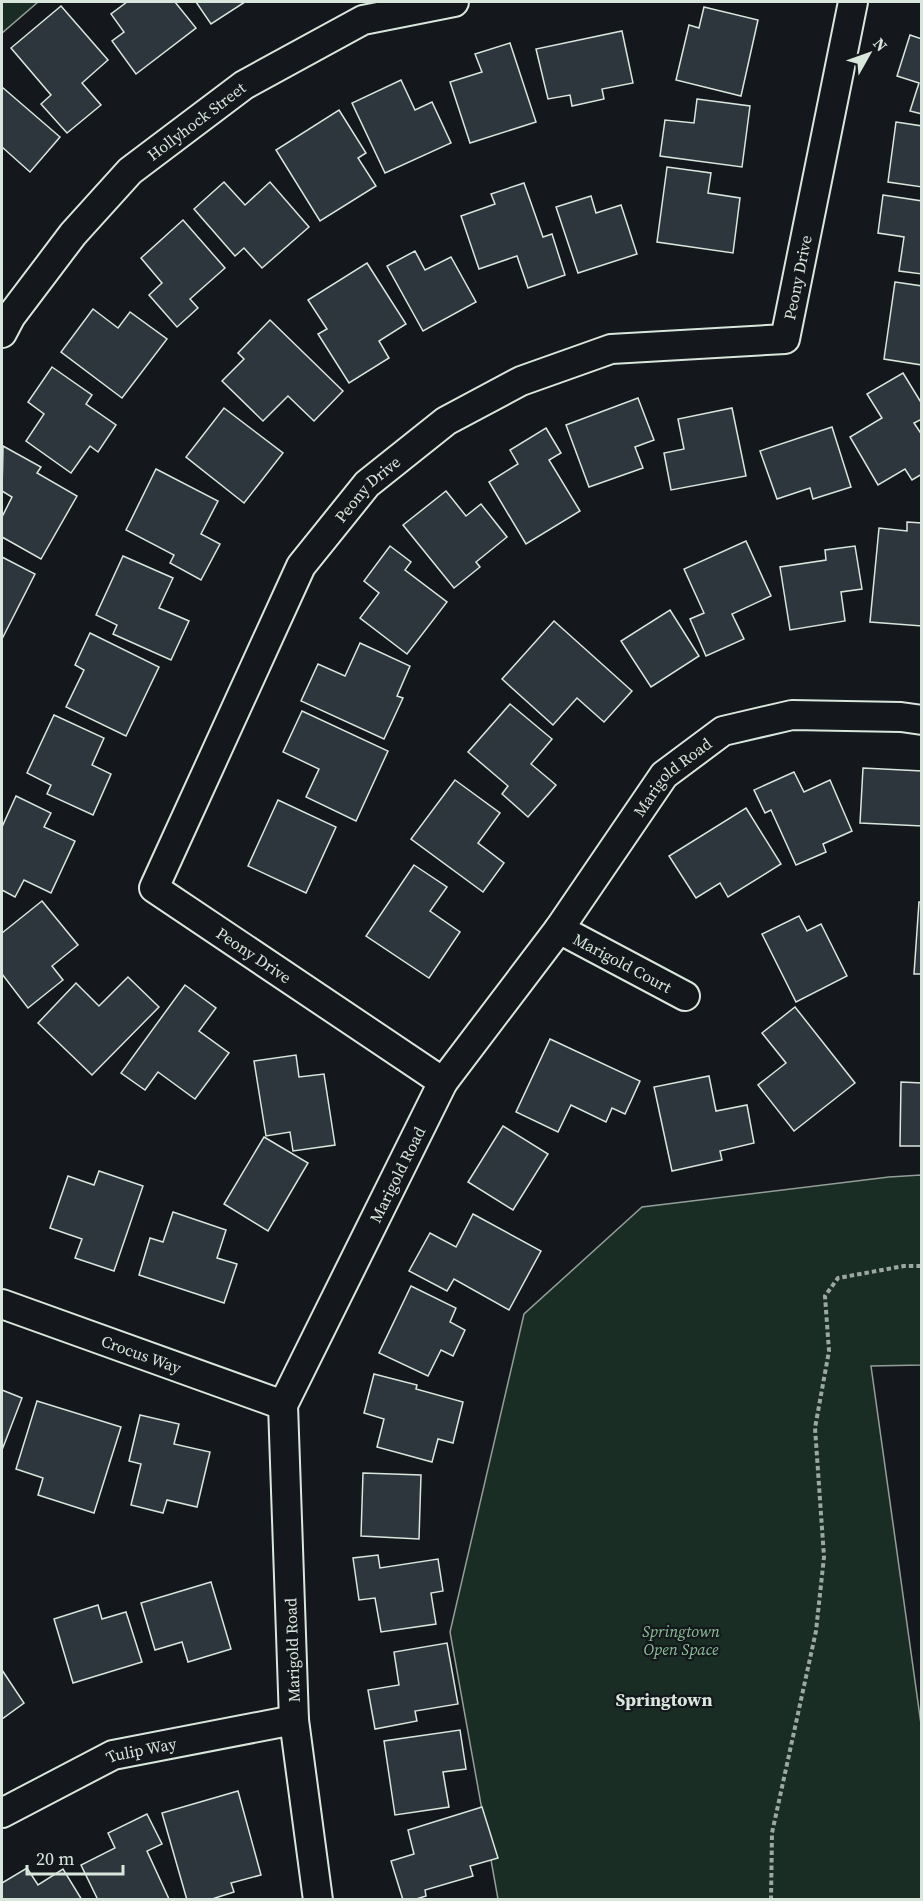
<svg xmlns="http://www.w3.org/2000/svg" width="923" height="1901" font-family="'Source Serif 4',serif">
	<rect width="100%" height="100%" fill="#14181c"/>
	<g fill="#1a2d24" stroke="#939e99" stroke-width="1.5">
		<polygon points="2,2 38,2 2,33"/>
		<polygon points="921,1175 921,1365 871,1366 921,1724 921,1899 498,1899 450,1632 524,1314 642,1207 889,1177"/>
	</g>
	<g fill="#2c363c" stroke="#d8e6dc" stroke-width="1.5">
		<polygon points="127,2 175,2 196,28 136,74 112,41 124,32 111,14"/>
		<polygon points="196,2 245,2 211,24"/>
		<polygon points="61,6 108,60 82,83 101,105 67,133 41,104 51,95 11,48"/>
		<polygon points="704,7 758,20 741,96 676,80 689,25 699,28"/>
		<polygon points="622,31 633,83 602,89 604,99 572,106 570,95 548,99 536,49"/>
		<polygon points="910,35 922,39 922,114 910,111 919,83 897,76"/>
		<polygon points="510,43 536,122 470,143 450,82 482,72 475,54"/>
		<polygon points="401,80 415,110 432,102 451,143 385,173 352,103"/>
		<polygon points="2,87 60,137 30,172 2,147"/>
		<polygon points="697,99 750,106 742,167 660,156 665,120 694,123"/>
		<polygon points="339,110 366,153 358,158 376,186 320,221 276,150"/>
		<polygon points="896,122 922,126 922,187 888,182"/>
		<polygon points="667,167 711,173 708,193 740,198 733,253 657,242"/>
		<polygon points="224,182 245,205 270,182 309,227 262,268 244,248 235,256 194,209"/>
		<polygon points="524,183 543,237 552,234 565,275 528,288 517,256 479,269 461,216 495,204 491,194"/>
		<polygon points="883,195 922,201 922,274 899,271 904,237 878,233"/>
		<polygon points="591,196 596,213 621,205 637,254 578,273 556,207"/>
		<polygon points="183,220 225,268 190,299 198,308 177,327 149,295 162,283 141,258"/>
		<polygon points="415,251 425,270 451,257 476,302 423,331 387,266"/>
		<polygon points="367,263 406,324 379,341 389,358 349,383 318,334 327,329 308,300"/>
		<polygon points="895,282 922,286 922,365 884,359"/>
		<polygon points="93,309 118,328 130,312 167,339 122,398 61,352"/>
		<polygon points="270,320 343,391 314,421 288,396 263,421 222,381 244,359 238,353"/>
		<polygon points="52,367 92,395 86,404 116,425 98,452 90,446 71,473 26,441 44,414 28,402"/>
		<polygon points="903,373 922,404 922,419 914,423 922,435 922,474 912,480 905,469 878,485 850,437 882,418 867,394"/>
		<polygon points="638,398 654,440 635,447 643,468 589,487 566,425"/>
		<polygon points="224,408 283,453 244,503 186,457"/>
		<polygon points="732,408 746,476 671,490 664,453 684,449 678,419"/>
		<polygon points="832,427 851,487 813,499 810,488 777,499 760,451"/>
		<polygon points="546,428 561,453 549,460 580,511 526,544 489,482 518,464 510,450"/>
		<polygon points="3,446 41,467 37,473 77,496 41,559 2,537 2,517 12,497 2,491"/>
		<polygon points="156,469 218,501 201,534 220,544 201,580 170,563 174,555 126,530"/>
		<polygon points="446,491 466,516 481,504 507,537 476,562 480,567 454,588 403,525"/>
		<polygon points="907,522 922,523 922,626 870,622 879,528 907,531"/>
		<polygon points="746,541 771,596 732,614 744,639 706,656 690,619 704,613 684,569"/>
		<polygon points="390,546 411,562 405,570 447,602 407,654 360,618 379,593 364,581"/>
		<polygon points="855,546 862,589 841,592 845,621 790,630 780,567 826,560 825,550"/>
		<polygon points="123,556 173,578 159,608 189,621 171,660 113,634 117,625 96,615"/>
		<polygon points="2,557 35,574 2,639"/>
		<polygon points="670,610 699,656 651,687 621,641"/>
		<polygon points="554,621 632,691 604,722 577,698 553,725 502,679"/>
		<polygon points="90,633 159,667 126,736 66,707 84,670 75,665"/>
		<polygon points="360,643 410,666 397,696 403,698 384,739 301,701 318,664 345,676"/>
		<polygon points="510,704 552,739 531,764 556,785 528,817 502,794 508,786 468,752"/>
		<polygon points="302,711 388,751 356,821 306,797 319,769 283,752"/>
		<polygon points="54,715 104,738 92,765 111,774 93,815 47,794 51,785 27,773"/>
		<polygon points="863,768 922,771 922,826 860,823"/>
		<polygon points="794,772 804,792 830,780 852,831 823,844 826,852 796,865 771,810 765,813 754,790"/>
		<polygon points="455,780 500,813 478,843 504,863 483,892 411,839"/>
		<polygon points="16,796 51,813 44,827 75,841 51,893 24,880 15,897 2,890 2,827"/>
		<polygon points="278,800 336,827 306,893 248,866"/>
		<polygon points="746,808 781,864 728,897 720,883 696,898 669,856"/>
		<polygon points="414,865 447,887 430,911 460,932 429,978 366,936"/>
		<polygon points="42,901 78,945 52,966 63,980 28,1008 2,974 2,933"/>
		<polygon points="919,902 922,902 922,974 914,974"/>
		<polygon points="799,916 807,931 821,924 847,976 796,1002 762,934"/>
		<polygon points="128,977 159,1007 92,1075 38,1023 76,983 99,1006"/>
		<polygon points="185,985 216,1008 199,1031 229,1053 195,1099 158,1072 145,1090 121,1073"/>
		<polygon points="795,1007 855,1083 794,1131 758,1085 786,1063 762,1033"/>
		<polygon points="550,1039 640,1081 625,1114 612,1108 606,1122 571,1105 558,1132 516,1112"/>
		<polygon points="296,1055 299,1077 324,1074 335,1145 293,1151 290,1132 266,1136 254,1061"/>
		<polygon points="709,1076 716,1111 747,1105 754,1143 720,1151 722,1160 672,1171 654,1087"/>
		<polygon points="901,1082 922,1083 922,1146 900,1146"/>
		<polygon points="503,1126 548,1154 513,1210 468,1182"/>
		<polygon points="264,1137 308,1163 268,1231 224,1204"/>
		<polygon points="99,1171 143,1186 114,1271 75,1258 82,1239 50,1228 68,1176 94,1185"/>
		<polygon points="173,1212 226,1230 217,1258 237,1264 224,1303 139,1275 150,1238 163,1242"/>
		<polygon points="473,1214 541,1251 509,1310 454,1279 447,1291 409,1271 430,1233 456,1247"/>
		<polygon points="411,1286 456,1308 450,1322 465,1330 453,1356 441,1350 428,1376 379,1353"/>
		<polygon points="374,1374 417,1385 416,1389 463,1402 453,1443 438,1439 432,1462 377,1447 384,1419 364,1413"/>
		<polygon points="2,1390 22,1398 2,1450"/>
		<polygon points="37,1401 121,1427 94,1513 38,1495 43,1478 16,1469"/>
		<polygon points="140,1415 179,1424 174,1444 210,1452 197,1507 167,1500 163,1513 131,1505 141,1464 129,1461"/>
		<polygon points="363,1473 421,1475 419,1539 361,1536"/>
		<polygon points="378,1555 380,1568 438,1559 443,1591 431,1593 436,1624 381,1632 375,1598 359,1600 353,1558"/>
		<polygon points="211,1582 231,1649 188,1662 182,1642 155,1650 141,1603"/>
		<polygon points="98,1605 102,1619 126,1612 142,1662 73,1683 54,1619"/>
		<polygon points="447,1643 458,1704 415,1711 417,1721 375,1729 368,1690 399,1685 394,1652"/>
		<polygon points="2,1670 24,1703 2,1719"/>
		<polygon points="460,1730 466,1769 443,1772 449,1807 395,1815 384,1741"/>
		<polygon points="238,1791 261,1875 231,1883 234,1892 209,1900 187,1900 162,1813"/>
		<polygon points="482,1807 498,1858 470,1866 473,1876 425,1890 426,1896 413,1900 403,1900 391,1861 414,1854 408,1830"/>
		<polygon points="147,1814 162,1844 147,1851 169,1899 98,1900 81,1865 115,1848 108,1833"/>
		<polygon points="27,1868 38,1885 63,1869 82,1900 2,1900 2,1883"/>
	</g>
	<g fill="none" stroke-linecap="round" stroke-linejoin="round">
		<g stroke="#d8e6dc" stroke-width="32">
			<g id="street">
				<path id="s1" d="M2,333l9,-17 62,-82 57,-63 114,-86 119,-65 91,-18"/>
				<path id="s2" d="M559,929l126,67"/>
				<path id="s3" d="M443,1082l-289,-194 147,-322 66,-82 79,-63 75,-40 90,-32 174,-10 68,-337"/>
				<path id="s4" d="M2,1304l281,101"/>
				<path id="s5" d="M2,1813l111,-58 181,-35"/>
				<path id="s6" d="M318,1900l-24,-180 -11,-315 160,-323 116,-153 105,-154 59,-44 69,-16 109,2 21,3"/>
			</g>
		</g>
		<polyline stroke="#9da8a2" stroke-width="4" stroke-dasharray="4.5 3" stroke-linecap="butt" points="771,1900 772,1833 816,1631 824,1557 815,1428 829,1351 825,1296 838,1278 904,1266 922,1266"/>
		<use href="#street" stroke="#14181c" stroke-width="28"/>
	</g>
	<g text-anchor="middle" stroke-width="4.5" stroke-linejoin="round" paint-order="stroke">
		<g font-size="16" fill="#d8e6dc" stroke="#14181c">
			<text dy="6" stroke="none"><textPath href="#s1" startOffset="290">Hollyhock Street</textPath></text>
			<text dy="6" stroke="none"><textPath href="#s3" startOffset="1326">Peony Drive</textPath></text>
			<text dy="6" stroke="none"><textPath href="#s3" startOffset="804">Peony Drive</textPath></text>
			<text dy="6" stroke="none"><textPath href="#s6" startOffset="1240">Marigold Road</textPath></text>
			<text transform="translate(254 955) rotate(34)" y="6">Peony Drive</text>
			<text dy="6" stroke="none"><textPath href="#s2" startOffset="72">Marigold Court</textPath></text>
			<text dy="6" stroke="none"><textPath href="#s6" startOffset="754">Marigold Road</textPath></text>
			<text dy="6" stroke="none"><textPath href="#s4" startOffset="148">Crocus Way</textPath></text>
			<text transform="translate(292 1650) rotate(-92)" y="6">Marigold Road</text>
			<text dy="6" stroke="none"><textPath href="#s5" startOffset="154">Tulip Way</textPath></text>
		</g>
		<g font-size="16" font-style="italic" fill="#8ac095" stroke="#14181c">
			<text x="681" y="1637">Springtown<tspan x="681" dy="18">Open Space</tspan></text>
		</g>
		<g font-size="18" font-weight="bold" fill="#d8e6dc" stroke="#14181c">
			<text x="664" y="1706">Springtown</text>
		</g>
	</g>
	<rect width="923" height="1901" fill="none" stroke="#d8e6dc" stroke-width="6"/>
	<g transform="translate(869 54) rotate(50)" stroke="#14181c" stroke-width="4.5" paint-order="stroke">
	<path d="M0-4.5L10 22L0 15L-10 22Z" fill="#d8e6dc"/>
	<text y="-9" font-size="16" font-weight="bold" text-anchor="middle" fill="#d8e6dc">N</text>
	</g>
	<path d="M27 1865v9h96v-9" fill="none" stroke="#d8e6dc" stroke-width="3"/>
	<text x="36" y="1865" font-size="18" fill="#d8e6dc" stroke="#14181c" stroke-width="4.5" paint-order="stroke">20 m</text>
</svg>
